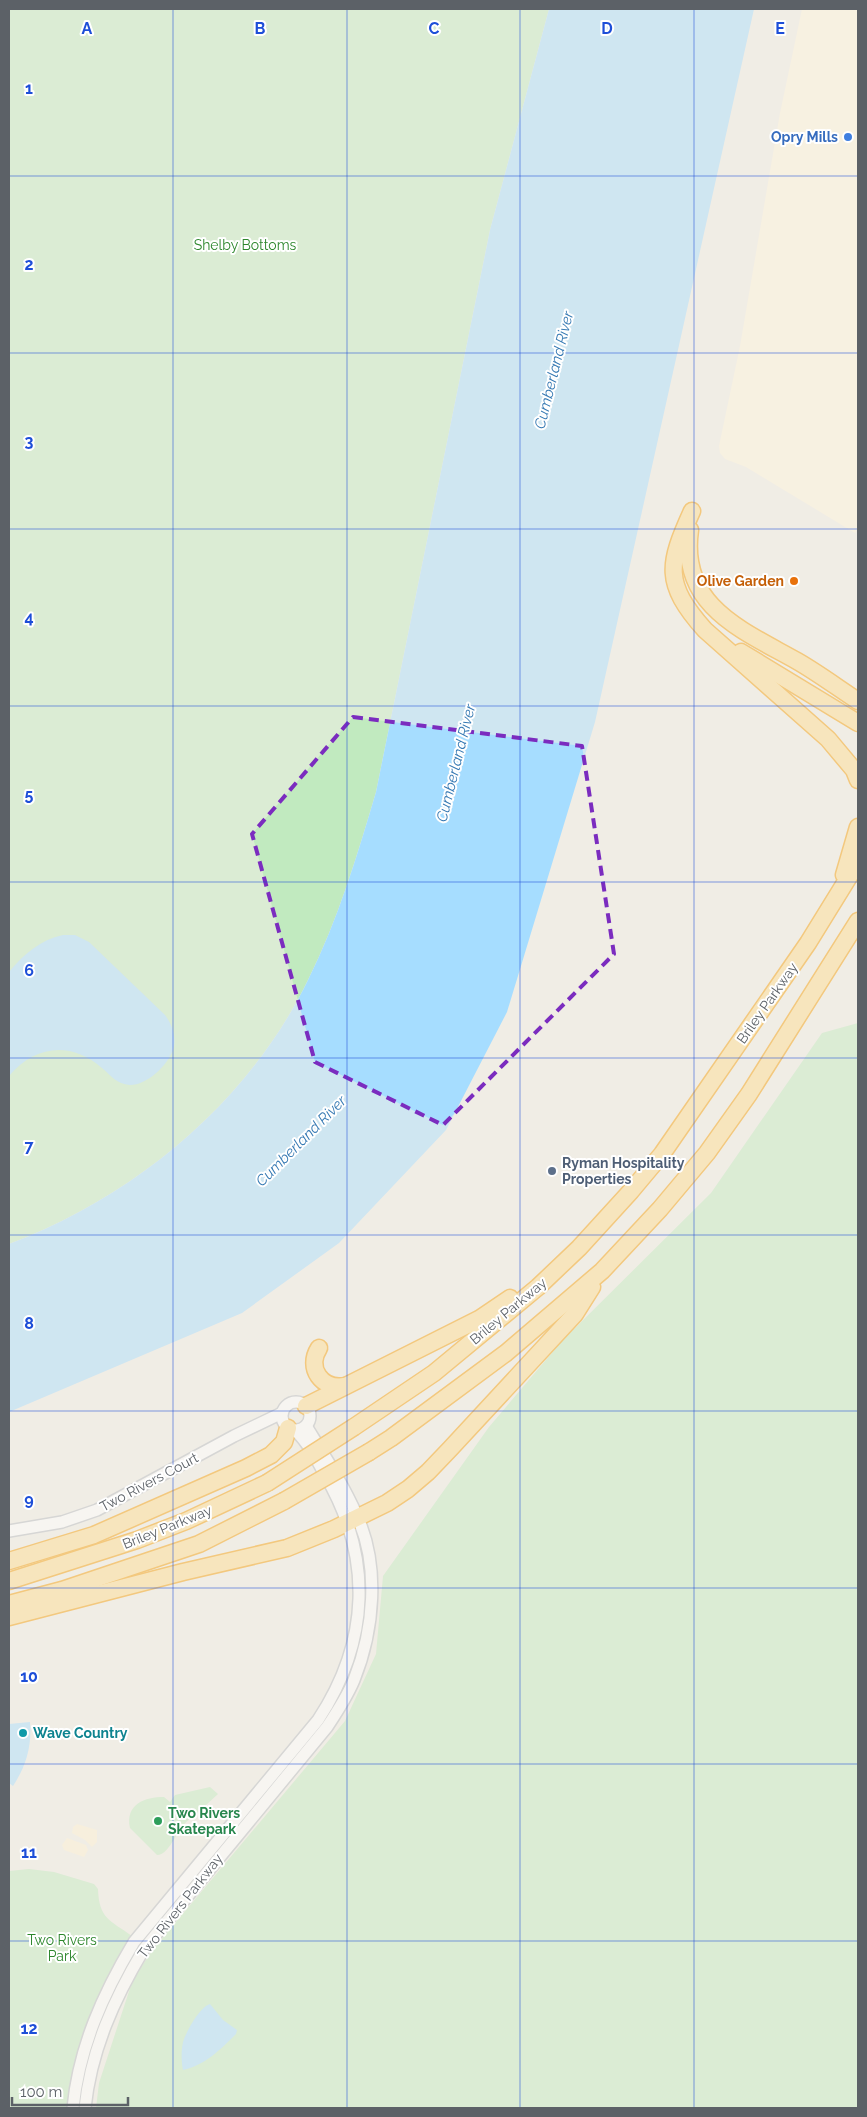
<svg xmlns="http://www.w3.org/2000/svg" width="867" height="2117" font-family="Raleway,sans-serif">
	<rect width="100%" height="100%" fill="#f0ede5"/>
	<polygon fill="#fff5db" points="802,9 858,9 858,528 855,533 746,467 725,459 720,453 719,446 740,346 780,113"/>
	<g fill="#c1eabf">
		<path d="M9,9h540l-59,221 -114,562c-19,64 -38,128 -68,188 -60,123 -173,216 -299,264z"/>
		<polygon points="858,1023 858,2108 96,2108 99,2083 133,1979 154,1948 345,1721 376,1654 383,1576 489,1427 562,1341 711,1193 822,1033"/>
		<path d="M210,1787l8,7 -26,24c-15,7 -21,37 -35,37l-27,-27c-5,-24 15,-31 34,-31l6,5 5,-7z"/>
		<path d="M29,1869l25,3 40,12 4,5c1,30 12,31 34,47 -23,38 -43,76 -54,119 -5,17 -6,36 -9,53h-60v-237z"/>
	</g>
	<g fill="#fef2d2">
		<polygon points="77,1824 97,1830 97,1842 92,1847 85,1840 72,1833 73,1827"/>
		<polygon points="67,1838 86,1845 88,1850 84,1857 64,1850 62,1845"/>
	</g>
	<g fill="#a6ddff">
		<path d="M549,9h205l-159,713 -88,290 -61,118 -107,113 -97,70 -233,99v-168c126,-48 239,-141 299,-264 30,-60 49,-124 68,-188l114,-562z"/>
		<path d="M63,935h12l14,7 76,73c7,9 12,23 8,35 -6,16 -26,35 -43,35 -14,-1 -18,-9 -28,-17 -31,-27 -67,-23 -93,8v-104c15,-18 31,-32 54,-37z"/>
		<path d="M30,1722c2,24 -4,44 -17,64l-4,-3v-59z"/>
		<path d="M210,2004l13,16 14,10 -1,4c-16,16 -31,31 -53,36 -2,-9 -2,-23 1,-31 4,-10 16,-32 26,-35z"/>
	</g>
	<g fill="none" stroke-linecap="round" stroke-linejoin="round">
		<g stroke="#b7bbc0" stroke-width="14">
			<g id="minor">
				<circle cx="296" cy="1416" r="14"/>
				<polyline points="9,1531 62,1522 97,1510 234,1436 282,1413"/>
				<path d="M73,2108c6,-61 30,-114 61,-166l184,-222c52,-79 55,-163 7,-245 -8,-15 -16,-31 -29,-44"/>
				<path d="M85,2108c6,-58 29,-109 59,-159l183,-222c10,-15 20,-30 27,-47 20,-50 26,-114 3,-164 -14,-32 -33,-61 -51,-90"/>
			</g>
		</g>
		<g stroke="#f59c00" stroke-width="19">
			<g id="highway">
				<path d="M692,511c-24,53 -29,72 13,119l123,109 26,31 4,10"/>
				<path d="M690,530c-11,76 52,100 107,131 21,12 41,27 61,40"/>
				<polyline points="741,652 858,723"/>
				<polyline points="844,875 858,827"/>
				<path d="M319,1348c-13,20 3,42 26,38"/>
				<polyline points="306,1406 479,1319 510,1298"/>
				<polyline points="354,1427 434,1373 538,1287 579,1248 631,1191 662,1154 808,943 858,862"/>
				<polyline points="369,1452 391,1438 506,1353 602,1271 660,1209 707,1153 749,1094 858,921"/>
				<polyline points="9,1561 94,1535 246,1468 271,1455 284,1442 288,1428"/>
				<polyline points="9,1581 137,1540 186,1521 267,1483"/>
				<polyline points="9,1604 62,1590 199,1544 284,1501"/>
				<polyline points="9,1617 183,1572 287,1548 334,1529 387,1503 408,1489 428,1472 450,1449 575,1314 592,1287"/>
			</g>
		</g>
		<use href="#minor" stroke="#fff" stroke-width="11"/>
		<use href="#highway" stroke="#ffdc8d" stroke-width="16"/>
		<g stroke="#f59c00" stroke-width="19" stroke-linecap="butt">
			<g id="highway-bridge">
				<polyline points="267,1483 354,1427"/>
				<polyline points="284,1501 369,1452"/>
			</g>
		</g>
		<use href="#highway-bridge" stroke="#ffdc8d" stroke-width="16"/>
	</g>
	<path d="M0 0H867V2117H0ZM353,717l229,29 32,208 -171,171 -128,-63 -63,-228z" fill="#f0ede5" fill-opacity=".55" fill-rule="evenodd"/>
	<path fill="none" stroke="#7b2cbf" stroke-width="4" stroke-dasharray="10 6" stroke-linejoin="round" d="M353,717l229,29 32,208 -171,171 -128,-63 -63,-228z"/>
	<path fill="none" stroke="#1d4ed8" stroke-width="1" stroke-opacity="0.55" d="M173,9v2099M347,9v2099M520,9v2099M694,9v2099M9,176h849M9,353h849M9,529h849M9,706h849M9,882h849M9,1058h849M9,1235h849M9,1411h849M9,1588h849M9,1764h849M9,1941h849"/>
	<circle fill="#3f7fe0" stroke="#fff" stroke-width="2" cx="848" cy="137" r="5"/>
	<circle fill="#e8710a" stroke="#fff" stroke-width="2" cx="794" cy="581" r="5"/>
	<circle fill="#5c6f8a" stroke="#fff" stroke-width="2" cx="552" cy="1171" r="5"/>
	<circle fill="#0f9aa8" stroke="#fff" stroke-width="2" cx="23" cy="1733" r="5"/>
	<circle fill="#2e9e5b" stroke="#fff" stroke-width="2" cx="158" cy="1821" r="5"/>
	<g text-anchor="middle" stroke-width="4" stroke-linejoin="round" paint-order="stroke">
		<g font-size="14" font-weight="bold" fill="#366cbe" stroke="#fff" text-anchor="end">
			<text x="838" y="142">Opry Mills</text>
		</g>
		<g font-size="14" fill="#2c862c" stroke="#fff">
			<text x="245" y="250">Shelby Bottoms</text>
			<text x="62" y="1945">Two Rivers<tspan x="62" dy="16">Park</tspan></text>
		</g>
		<g font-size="14" font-weight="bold" fill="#c56008" stroke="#fff" text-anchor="end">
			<text x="784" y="586">Olive Garden</text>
		</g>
		<g font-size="14" fill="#5c6167" stroke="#fff">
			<text transform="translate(767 1003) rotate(-55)" y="5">Briley Parkway</text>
			<text transform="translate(508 1311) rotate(-40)" y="5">Briley Parkway</text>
			<text transform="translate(149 1482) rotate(-28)" y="5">Two Rivers Court</text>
			<text transform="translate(167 1527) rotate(-22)" y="5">Briley Parkway</text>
			<text transform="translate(180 1906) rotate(-52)" y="5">Two Rivers Parkway</text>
		</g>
		<g font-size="14" font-weight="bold" fill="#4e5e75" stroke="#fff" text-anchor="start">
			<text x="562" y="1168">Ryman Hospitality<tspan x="562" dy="16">Properties</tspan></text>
		</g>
		<g font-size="14" font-weight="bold" fill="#0d838f" stroke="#fff" text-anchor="start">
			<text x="33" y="1738">Wave Country</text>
		</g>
		<g font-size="14" font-weight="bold" fill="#27864d" stroke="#fff" text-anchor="start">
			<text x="168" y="1818">Two Rivers<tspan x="168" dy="16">Skatepark</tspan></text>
		</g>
		<g font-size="15" font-style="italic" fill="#3579b3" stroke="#fff">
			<text transform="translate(554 370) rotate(-76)" y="5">Cumberland River</text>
			<text transform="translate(456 763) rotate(-76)" y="5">Cumberland River</text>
			<text transform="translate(301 1141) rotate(-45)" y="5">Cumberland River</text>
		</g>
	</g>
	<g font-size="16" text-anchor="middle" font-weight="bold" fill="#1d4ed8" stroke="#fff" stroke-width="4" stroke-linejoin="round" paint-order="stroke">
		<text x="87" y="34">A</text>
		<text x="260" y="34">B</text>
		<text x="434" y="34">C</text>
		<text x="607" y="34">D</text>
		<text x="780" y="34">E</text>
		<text x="29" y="94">1</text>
		<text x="29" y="270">2</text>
		<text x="29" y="447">3</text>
		<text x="29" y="623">4</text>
		<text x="29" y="800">5</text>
		<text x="29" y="976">6</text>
		<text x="29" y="1152">7</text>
		<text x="29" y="1329">8</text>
		<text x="29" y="1505">9</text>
		<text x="29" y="1682">10</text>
		<text x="29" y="1858">11</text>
		<text x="29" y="2034">12</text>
	</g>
	<rect width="867" height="2117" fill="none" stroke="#5c6167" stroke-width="20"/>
	<path d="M12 2097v8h116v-8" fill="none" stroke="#5c6167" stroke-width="2.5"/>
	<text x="20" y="2097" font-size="15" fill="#5c6167" stroke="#ffffff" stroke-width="4" paint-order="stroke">100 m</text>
</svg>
